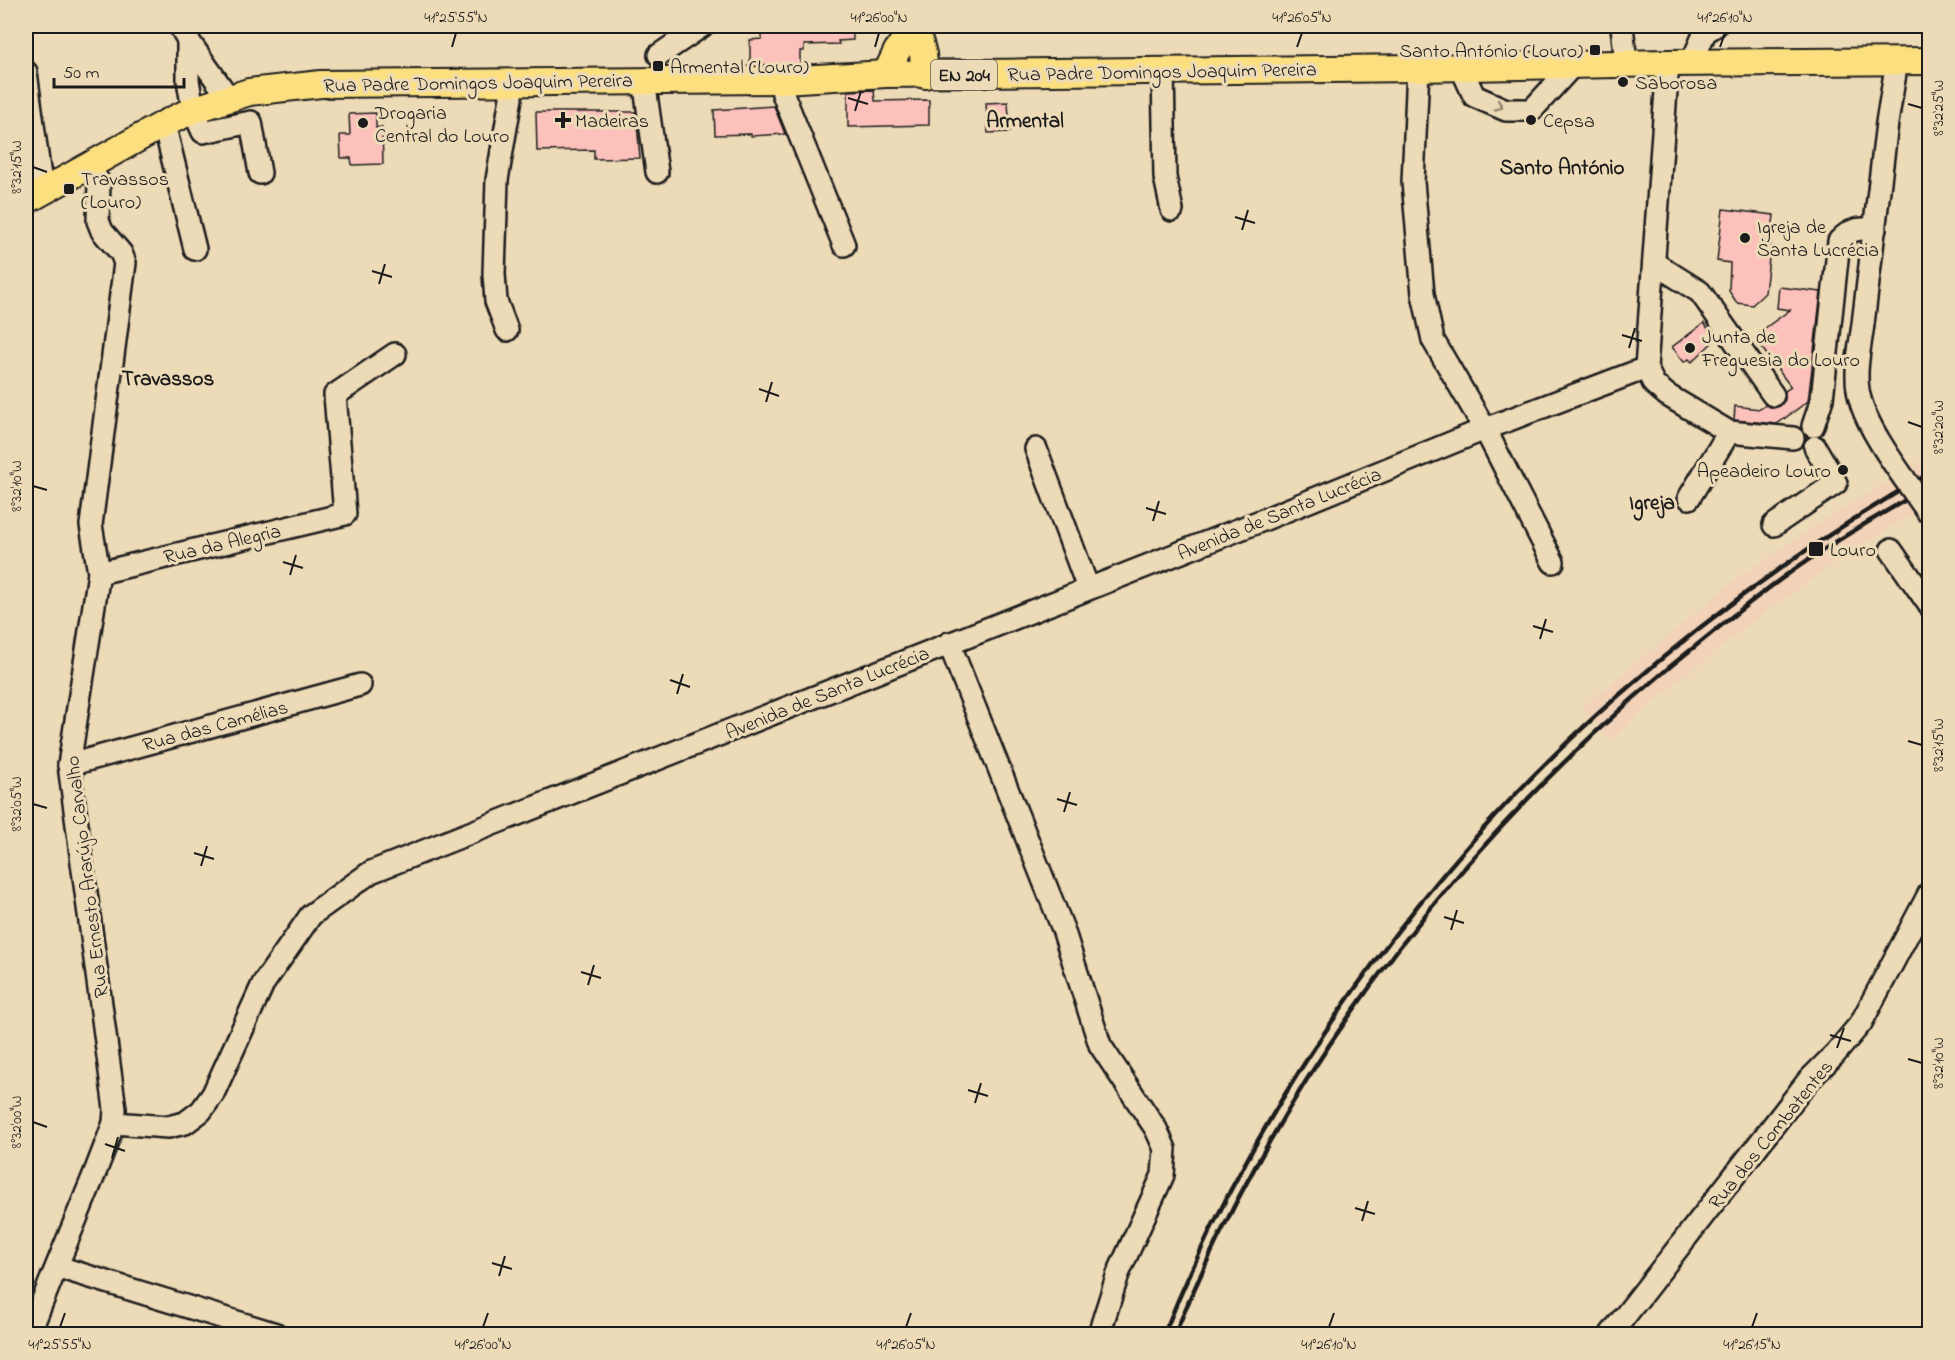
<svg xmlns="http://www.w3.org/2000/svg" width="1955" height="1360" font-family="'Indie Flower',sans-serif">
	<rect width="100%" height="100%" fill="#eddab7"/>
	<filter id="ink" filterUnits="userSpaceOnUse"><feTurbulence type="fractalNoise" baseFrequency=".0167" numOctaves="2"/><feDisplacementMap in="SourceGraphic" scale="12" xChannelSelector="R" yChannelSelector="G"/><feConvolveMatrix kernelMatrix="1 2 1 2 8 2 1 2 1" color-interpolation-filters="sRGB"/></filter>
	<g filter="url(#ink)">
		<polygon fill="#f2d2b8" points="1929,457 1929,505 1900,521 1826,569 1762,614 1675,683 1610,740 1582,708 1735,580 1828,518"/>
		<g fill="#fdc1bc" stroke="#1c1c1c" stroke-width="1.5">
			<polygon points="808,26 853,26 853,40 838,41 839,44 804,45 804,51 800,51 800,64 750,65 750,40 762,39 762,31 809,30"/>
			<polygon points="874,90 875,101 929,100 929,125 848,127 848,91"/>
			<polygon points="1008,102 1010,132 988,133 986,103"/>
			<polygon points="774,106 785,134 751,136 751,134 715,135 714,110"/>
			<polygon points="536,112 636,112 640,158 594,159 594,150 537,151"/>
			<polygon points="376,113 376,128 382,127 383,164 352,165 351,158 341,158 340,135 350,135 349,114"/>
			<polygon points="1723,209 1774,215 1765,293 1752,305 1737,303 1729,291 1730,263 1717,261"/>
			<polygon points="1779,287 1821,292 1808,401 1777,424 1734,420 1735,406 1760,409 1766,405 1774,408 1780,406 1785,400 1785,391 1791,387 1759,344 1761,331 1790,310 1777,308"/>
			<polygon points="1704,323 1716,339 1692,362 1689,359 1684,362 1672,347"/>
		</g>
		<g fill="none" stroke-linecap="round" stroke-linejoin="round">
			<g stroke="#1c1c1c" stroke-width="26">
				<g id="minor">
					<polyline points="180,26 188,40 228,97"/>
					<polyline points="1622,26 1626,63"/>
					<polyline points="188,40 188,80 193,110 203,132 251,122 260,173"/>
					<polyline points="659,55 702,26"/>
					<polyline points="1692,62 1705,32 1715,26"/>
					<polyline points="1668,63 1646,368 1654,384 1667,395 1729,432 1793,438"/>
					<polyline points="1461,67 1474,96 1506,110 1532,110 1573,65"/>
					<polyline points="1418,68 1413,182 1423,294 1433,340 1485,429 1553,562"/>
					<polyline points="1163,70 1165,177 1172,210"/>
					<polyline points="26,72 42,192"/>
					<polyline points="644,80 657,172"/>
					<polyline points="782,80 783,94 844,245"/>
					<polyline points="164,124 195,249"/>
					<polyline points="1654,263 1700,292 1773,395"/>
					<polyline points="1863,324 1887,123 1897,61"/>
					<polyline points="507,330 496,301 494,274 497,180 511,98 510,81"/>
					<path d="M1813,426l9,-27 17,-158c11,-12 20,-13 36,-12"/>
					<polyline points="1036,449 1088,588"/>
					<polyline points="1689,498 1729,432"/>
					<polyline points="1774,525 1836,483 1815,447"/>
					<polyline points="1891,550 1930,606"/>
					<polyline points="99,573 345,514 335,395 395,354"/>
					<polyline points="949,643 1063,929 1100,1045 1156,1129 1165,1149 1163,1175 1118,1274 1099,1334"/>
					<polyline points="69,765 360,685"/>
					<polyline points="114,1123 168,1127 185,1123 201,1111 213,1094 263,984 311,915 371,872 1263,520 1485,429 1646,368"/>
					<polyline points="58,1267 276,1334"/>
					<polyline points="29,1334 96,1170 114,1123 115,1109 69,765 99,573 91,525 125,263 121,253 102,231 98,221 99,183 90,166"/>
					<polyline points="1611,1334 1808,1081 1835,1054 1861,1023 1930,892"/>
				</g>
			</g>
			<g stroke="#1c1c1c" stroke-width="30">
				<g id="major">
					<polyline points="915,26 923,54 925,75"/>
					<polyline points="886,74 897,51 914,26"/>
					<polyline points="26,201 164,124 193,110 249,92 321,84 782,80 886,74 1418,68 1668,63 1930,61"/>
				</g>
			</g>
			<use href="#minor" stroke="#eddab7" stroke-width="21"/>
			<use href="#major" stroke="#fce080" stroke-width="26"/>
			<g stroke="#1c1c1c" stroke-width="4.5">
				<path d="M1164,1334c96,-238 260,-468 454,-638 96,-85 201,-159 312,-223"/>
				<path d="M1175,1334c113,-275 304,-519 538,-702 34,-28 70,-56 107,-80 35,-23 73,-45 110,-66"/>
			</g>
			<g stroke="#1c1c1c" stroke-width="26" stroke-linecap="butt">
				<path id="minor-bridge" d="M1863,324c-3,24 -10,51 -3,75 9,35 48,84 70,116"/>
			</g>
			<use href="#minor-bridge" stroke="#eddab7" stroke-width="21"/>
		</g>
		<defs><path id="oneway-chevron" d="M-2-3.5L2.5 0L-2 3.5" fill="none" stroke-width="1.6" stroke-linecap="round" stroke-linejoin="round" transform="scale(1.5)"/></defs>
		<use stroke="#8f8471" href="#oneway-chevron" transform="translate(1499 106) rotate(21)"/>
	</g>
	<path fill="none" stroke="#1c1c1c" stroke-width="2" d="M452,47l4,-14M875,47l4,-14M1297,47l5,-14M1720,47l5,-14M848,98l20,6M1908,104l14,4M855,111l6,-20M33,167l14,5M1235,217l20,6M1242,230l6,-20M372,271l20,6M379,284l6,-20M1622,335l20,6M1629,348l6,-20M759,389l20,7M766,402l6,-20M1908,422l14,5M33,486l14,4M1146,508l20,6M1153,521l6,-20M283,562l20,6M290,575l6,-20M1533,626l20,6M1540,639l6,-20M670,680l20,7M677,694l6,-20M1908,741l14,4M1057,799l20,6M33,804l14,4M1064,812l6,-20M194,853l20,6M201,866l6,-20M1444,917l20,6M1451,930l6,-20M581,972l20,6M588,985l6,-20M1830,1035l21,6M1837,1048l7,-20M1908,1059l14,4M968,1090l20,6M975,1103l6,-20M33,1122l14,5M105,1144l20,7M112,1158l6,-21M1355,1208l20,6M1362,1221l6,-20M492,1263l20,6M499,1276l6,-20M60,1327l5,-14M483,1327l5,-14M906,1327l5,-14M1329,1327l5,-14M1752,1327l5,-14"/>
	<g fill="#1c1c1c" stroke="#eddab7" stroke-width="2">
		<rect x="1589" y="44" width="12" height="12" rx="3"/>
		<rect x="652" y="60" width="12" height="12" rx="3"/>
		<circle cx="1623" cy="82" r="6"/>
		<path d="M560 111h6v6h6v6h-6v6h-6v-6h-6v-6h6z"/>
		<circle cx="1531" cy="120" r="6"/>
		<circle cx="363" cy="123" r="6"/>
		<rect x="63" y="183" width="12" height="12" rx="3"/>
		<circle cx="1745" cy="238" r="6"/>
		<circle cx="1690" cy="348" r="6"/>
		<circle cx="1843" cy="470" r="6"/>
		<rect x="1808" y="541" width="16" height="16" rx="3"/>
	</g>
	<g text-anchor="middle" stroke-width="6" stroke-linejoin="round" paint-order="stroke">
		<rect fill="#eddab7" stroke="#5b554a" stroke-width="1.5" x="931" y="60" width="66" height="30" rx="4.5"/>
		<g font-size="18" font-weight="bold" fill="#1c1c1c">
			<text x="964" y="81">EN 204</text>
		</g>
		<g font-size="20" fill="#1c1c1c" stroke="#eddab7" text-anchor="start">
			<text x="1583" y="57" text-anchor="end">Santo António (Louro)</text>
			<text x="670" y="73">Armental (Louro)</text>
			<text x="1635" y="89">Saborosa</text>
			<text x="375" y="119">Drogaria<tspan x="375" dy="23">Central do Louro</tspan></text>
			<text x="575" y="127">Madeiras</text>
			<text x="1543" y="127">Cepsa</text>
			<text x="81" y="185">Travassos<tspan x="81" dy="23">(Louro)</tspan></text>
			<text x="1757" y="233">Igreja de<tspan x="1757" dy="23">Santa Lucrécia</tspan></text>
			<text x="1702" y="343">Junta de<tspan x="1702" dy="23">Freguesia do Louro</tspan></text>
			<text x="1831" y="477" text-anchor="end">Apeadeiro Louro</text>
			<text x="1830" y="556">Louro</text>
		</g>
		<g font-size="20" fill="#1c1c1c" stroke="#eddab7">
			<text transform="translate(1162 71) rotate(-1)" y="7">Rua Padre Domingos Joaquim Pereira</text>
			<text transform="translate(478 82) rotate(-1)" y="7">Rua Padre Domingos Joaquim Pereira</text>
			<text transform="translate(1279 513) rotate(-22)" y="7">Avenida de Santa Lucrécia</text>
			<text transform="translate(222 543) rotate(-13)" y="7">Rua da Alegria</text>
			<text transform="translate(827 692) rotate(-22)" y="7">Avenida de Santa Lucrécia</text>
			<text transform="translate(215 725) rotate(-15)" y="7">Rua das Camélias</text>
			<text transform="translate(86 877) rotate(-97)" y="7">Rua Ernesto Ararújo Carvalho</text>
			<text transform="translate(1770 1134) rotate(-51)" y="7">Rua dos Combatentes</text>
		</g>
		<g font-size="21" font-weight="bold" fill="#1c1c1c" stroke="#eddab7">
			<text x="1025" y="127">Armental</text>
			<text x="1562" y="174">Santo António</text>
			<text x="168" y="385">Travassos</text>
			<text x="1652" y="509">Igreja</text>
		</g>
	</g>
	<rect width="1955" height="1360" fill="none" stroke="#eddab7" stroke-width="66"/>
	<path d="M54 78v9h130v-9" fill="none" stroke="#1c1c1c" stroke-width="3"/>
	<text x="63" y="78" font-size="18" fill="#1c1c1c" stroke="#eddab7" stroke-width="4.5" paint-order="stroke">50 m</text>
	<rect x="33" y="33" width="1889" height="1294" fill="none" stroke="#1c1c1c" stroke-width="2"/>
	<g font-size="15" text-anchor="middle" fill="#1c1c1c">
		<text x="456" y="22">41°25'55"N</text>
		<text x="879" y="22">41°26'00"N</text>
		<text x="1302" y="22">41°26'05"N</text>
		<text x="1725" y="22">41°26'10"N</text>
		<text transform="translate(1938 108) rotate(-90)" y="5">8°32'25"W</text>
		<text transform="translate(16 167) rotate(-90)" y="5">8°32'15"W</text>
		<text transform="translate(1938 427) rotate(-90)" y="5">8°32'20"W</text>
		<text transform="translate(16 486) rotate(-90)" y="5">8°32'10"W</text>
		<text transform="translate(1938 745) rotate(-90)" y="5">8°32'15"W</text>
		<text transform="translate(16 804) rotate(-90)" y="5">8°32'05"W</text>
		<text transform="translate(1938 1063) rotate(-90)" y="5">8°32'10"W</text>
		<text transform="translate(16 1122) rotate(-90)" y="5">8°32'00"W</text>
		<text x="60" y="1349">41°25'55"N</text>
		<text x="483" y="1349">41°26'00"N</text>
		<text x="906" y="1349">41°26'05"N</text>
		<text x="1329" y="1349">41°26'10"N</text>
		<text x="1752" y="1349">41°26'15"N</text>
	</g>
</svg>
